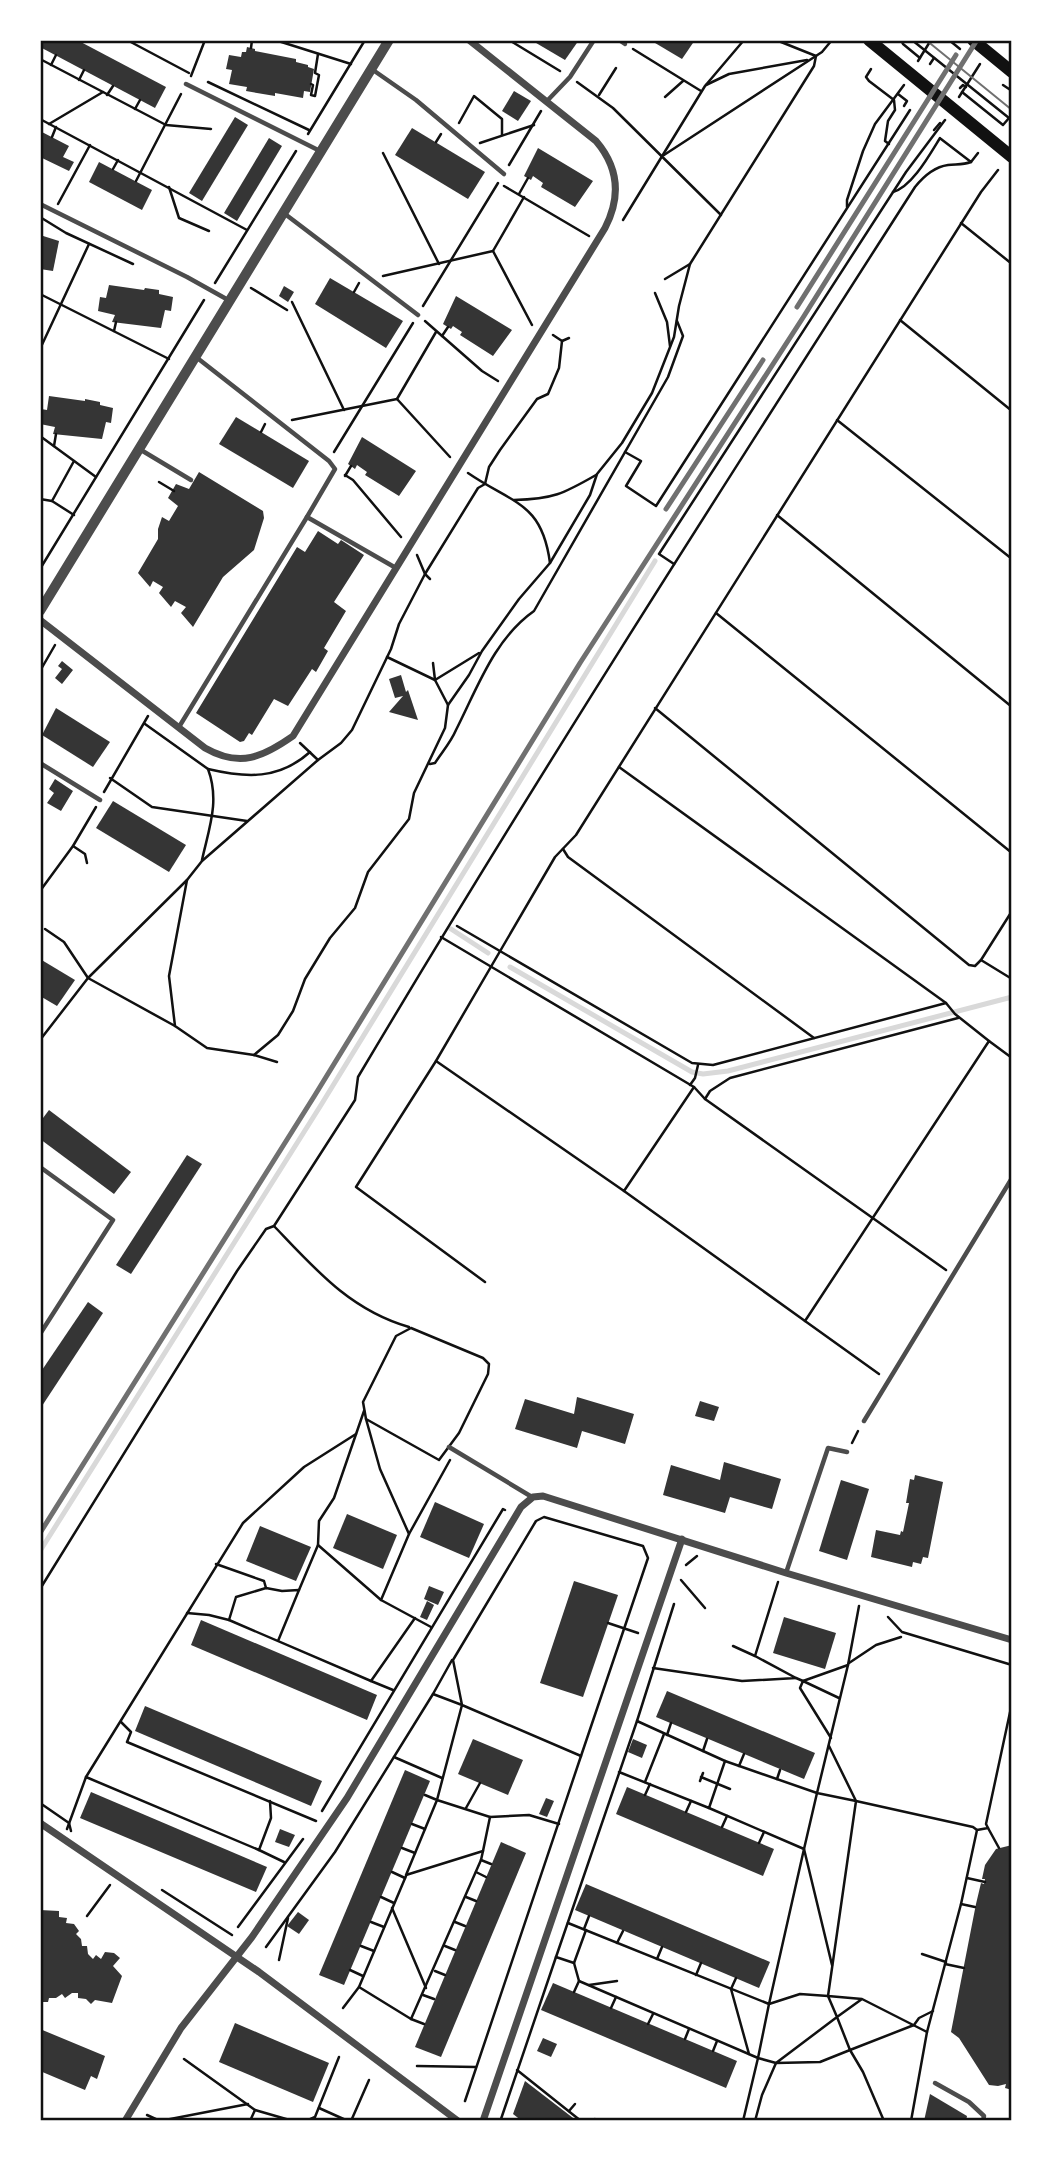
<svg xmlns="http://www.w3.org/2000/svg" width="1052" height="2161" font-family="Mulish,sans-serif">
	<rect width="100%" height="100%" fill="#fff"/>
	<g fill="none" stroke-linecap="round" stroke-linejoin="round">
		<g stroke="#d9d9d9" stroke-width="5">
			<polyline points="451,929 488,953"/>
			<polyline points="510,967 692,1072 703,1074 728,1071 1012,997"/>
			<polyline points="40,1551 321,1105 655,561"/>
		</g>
	</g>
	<g fill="#353535">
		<polygon points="40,40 77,40 166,87 155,108 40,47"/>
		<polygon points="531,40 579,40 565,60"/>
		<polygon points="650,40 695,40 682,59"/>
		<polygon points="247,47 255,49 255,51 296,59 296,62 308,65 308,67 314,69 310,92 304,91 303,98 275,93 275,96 246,91 247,87 229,84 232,70 226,69 229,55 241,57 242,52 246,52"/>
		<polygon points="514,91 531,101 518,121 502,111"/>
		<polygon points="235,117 248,125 202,201 189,193"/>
		<polygon points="412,128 485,172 468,199 395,155"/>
		<polygon points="40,131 69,146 63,157 74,162 69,171 40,157"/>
		<polygon points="269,138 282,146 237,221 224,213"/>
		<polygon points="538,148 593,181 575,207 541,187 543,183 533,176 531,180 524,176"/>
		<polygon points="99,162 152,190 142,210 89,182"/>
		<polygon points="40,235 59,241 53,271 40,269"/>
		<polygon points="330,278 403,321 386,348 315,304"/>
		<polygon points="109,285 144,290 145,288 159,290 159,294 173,297 171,311 165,310 161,328 112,322 115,315 98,311 100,297 106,298"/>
		<polygon points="284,286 294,292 288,302 279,296"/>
		<polygon points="456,296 512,330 493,356 460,335 462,332 453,326 451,329 443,324"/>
		<polygon points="49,396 85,401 85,399 100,402 100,405 113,408 111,423 106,422 102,439 53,434 55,427 40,424 41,409 47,410"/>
		<polygon points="236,417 309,461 293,488 219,444"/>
		<polygon points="362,437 416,471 399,496 365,475 367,472 357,465 355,469 348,464"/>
		<polygon points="199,472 263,511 264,518 254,550 223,577 193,627 181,613 186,607 175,601 171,607 159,593 163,587 153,581 150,587 138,573 158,539 158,529 162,517 169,521 178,506 168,498 176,484 189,489"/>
		<polygon points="318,531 338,544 341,540 364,555 334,602 346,611 324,648 328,651 316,672 312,669 288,706 274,699 252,735 249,733 244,741 240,742 196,713 297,547 305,552"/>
		<polygon points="62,661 73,670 62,684 55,678 62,669 58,666"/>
		<polygon points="401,675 406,692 408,690 418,720 389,712 403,696 395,698 389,679"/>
		<polygon points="56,708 110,742 93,767 42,735"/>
		<polygon points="55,779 73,791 61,811 47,803 54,793 49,789"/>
		<polygon points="113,801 186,845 169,872 96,828"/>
		<polygon points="40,959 75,980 57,1006 40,996"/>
		<polygon points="49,1110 131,1172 114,1194 40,1139 40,1122"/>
		<polygon points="187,1155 202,1164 131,1274 116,1265"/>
		<polygon points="88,1302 103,1313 40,1409 40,1373"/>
		<polygon points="577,1397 634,1414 625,1444 582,1431 577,1448 515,1429 525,1399 574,1414"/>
		<polygon points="700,1401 719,1407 714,1421 695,1416"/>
		<polygon points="724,1462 781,1479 772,1509 730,1497 725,1513 663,1495 671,1465 720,1480"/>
		<polygon points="915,1475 943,1482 928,1558 923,1557 921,1564 913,1562 912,1567 871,1557 876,1530 900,1535 901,1531 903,1532 909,1503 906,1503 910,1479 914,1480"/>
		<polygon points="841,1480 869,1489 847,1560 819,1551"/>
		<polygon points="435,1502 484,1524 469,1558 420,1537"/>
		<polygon points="347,1514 397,1535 383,1569 333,1548"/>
		<polygon points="260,1526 311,1547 296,1581 246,1561"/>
		<polygon points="574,1581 618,1595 583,1697 540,1683"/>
		<polygon points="429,1586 444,1592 438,1605 424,1599"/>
		<polygon points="427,1601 434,1605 427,1620 420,1617"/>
		<polygon points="784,1617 836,1633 825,1669 773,1653"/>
		<polygon points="201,1620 377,1695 367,1720 191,1645"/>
		<polygon points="667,1691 815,1753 804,1779 656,1717"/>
		<polygon points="145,1706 322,1781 311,1806 135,1731"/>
		<polygon points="473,1739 523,1760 508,1795 458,1774"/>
		<polygon points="633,1739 647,1745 642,1758 628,1752"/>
		<polygon points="405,1770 430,1781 344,1985 319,1975"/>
		<polygon points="627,1787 774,1849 763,1876 616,1814"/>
		<polygon points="91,1792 267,1867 256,1892 80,1818"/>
		<polygon points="546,1798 554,1801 547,1817 539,1814"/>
		<polygon points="280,1829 295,1835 289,1847 275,1842"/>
		<polygon points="501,1842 526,1853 441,2057 415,2047"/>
		<polygon points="1012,1845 1012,2090 1005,2088 1006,2084 998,2086 989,2085 959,2038 951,2032 976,1904 981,1883 984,1884 985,1879 982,1879 985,1865 996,1849"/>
		<polygon points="586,1884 770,1962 759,1988 575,1910"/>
		<polygon points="40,1910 59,1911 59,1917 67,1918 66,1923 74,1924 79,1931 76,1934 81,1939 82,1946 87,1946 88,1954 93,1959 96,1955 101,1959 105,1952 114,1953 120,1958 113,1966 122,1976 112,2003 95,2000 91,2004 86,1999 78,1998 78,1993 72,1993 65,1998 62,1994 56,1998 49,1998 48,2002 40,2002"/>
		<polygon points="298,1912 309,1920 299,1934 287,1926"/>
		<polygon points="553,1983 737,2061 726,2088 541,2010"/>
		<polygon points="235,2023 329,2063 313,2102 219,2062"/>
		<polygon points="40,2029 105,2056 97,2079 91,2076 85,2090 40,2071"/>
		<polygon points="543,2038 557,2044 551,2057 537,2051"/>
		<polygon points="525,2081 577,2121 522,2121 513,2114"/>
		<polygon points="930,2094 967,2116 966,2121 924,2121"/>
	</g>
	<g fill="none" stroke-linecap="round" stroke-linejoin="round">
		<g stroke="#111" stroke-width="2.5">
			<polyline points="127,40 189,73"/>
			<polyline points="275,40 351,64"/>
			<polyline points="509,40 560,71"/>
			<polyline points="901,40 903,44 920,58"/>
			<polyline points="912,40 1009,118 1003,125 962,92"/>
			<polyline points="949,40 960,49"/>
			<polyline points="251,48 252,40"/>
			<polyline points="633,49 701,91"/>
			<polyline points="40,59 166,125 211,129"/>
			<polyline points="918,61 931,40"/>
			<polyline points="930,64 934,58"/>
			<polyline points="51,65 56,55"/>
			<polyline points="871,69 866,77 869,81 894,100 895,110 888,121 885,141 889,144"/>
			<polyline points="191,76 205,40"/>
			<polyline points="79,80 84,70"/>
			<polyline points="208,82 309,130"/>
			<polyline points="577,82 613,108 721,215"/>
			<polyline points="311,84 313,85 311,95 315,96 319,75 315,73 318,54"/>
			<polyline points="706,85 729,74 807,60"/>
			<polyline points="1003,85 1012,91"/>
			<polyline points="960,88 963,85 966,87"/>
			<polyline points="898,94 907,101 904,106"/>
			<polyline points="107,95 113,86"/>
			<polyline points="599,95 616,68"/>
			<polyline points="665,97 683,81"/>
			<polyline points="959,97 980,64"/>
			<polyline points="135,109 140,100"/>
			<polyline points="40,119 247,230"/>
			<polyline points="459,123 474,96 502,119 502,135"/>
			<polyline points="49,124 103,92"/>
			<polyline points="934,130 940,123"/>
			<polyline points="308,134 365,40"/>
			<polyline points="52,137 56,127"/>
			<polyline points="941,139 971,162 978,153"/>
			<polyline points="436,142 441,134"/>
			<polyline points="480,143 534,125"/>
			<polyline points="383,153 439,264"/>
			<polyline points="664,155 822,52 832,40"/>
			<polyline points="509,165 541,111"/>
			<polyline points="113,169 118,160"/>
			<polyline points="136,181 181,94"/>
			<polyline points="504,186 589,236"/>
			<polyline points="169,187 179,218 209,231"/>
			<path d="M893,192c19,-5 37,-38 47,-54"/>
			<polyline points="519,194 528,178"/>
			<polyline points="58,204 90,145"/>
			<polyline points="847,207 847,200 863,151 875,124 904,85"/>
			<polyline points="40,217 66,233 133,264"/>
			<polyline points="623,220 705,86 744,40"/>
			<polyline points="961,223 1012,264"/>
			<polyline points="493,251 524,197"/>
			<polyline points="383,276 493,251 532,325"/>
			<polyline points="665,279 690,264"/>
			<polyline points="215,283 296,151"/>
			<polyline points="251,288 287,310"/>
			<polyline points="354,292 359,283"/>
			<polyline points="655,293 667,322 670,346"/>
			<polyline points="40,294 169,359"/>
			<polyline points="292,302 344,410"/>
			<polyline points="423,306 498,183"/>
			<polyline points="900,320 1012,411"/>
			<polyline points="425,321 482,371 498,381"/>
			<polyline points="114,331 116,322"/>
			<polyline points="553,335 562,341 559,368 548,394 537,399 500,450 489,467 485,484 478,488 425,574 399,624 391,649 352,730 341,743 318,760 202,861 187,880 169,976 175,1026 207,1048 254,1055 278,1035 293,1011 305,979 330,938 355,908 368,872 409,819 414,793 445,728 448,705 469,675 482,651 519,599 550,563 590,495 597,474 622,443 652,393 674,337 679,306 690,264 814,66 816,56 776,40"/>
			<polyline points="442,336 448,327"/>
			<polyline points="562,341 569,338"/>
			<polyline points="40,349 89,244"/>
			<polyline points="397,399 436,332"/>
			<polyline points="292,420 397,399 450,457"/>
			<polyline points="837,420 1012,559"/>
			<polyline points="261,432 265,424"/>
			<polyline points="40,436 96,477"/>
			<polyline points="54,446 56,434"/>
			<polyline points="334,452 413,323"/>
			<polyline points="625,452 641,461 626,486 656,506 910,110"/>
			<path d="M468,473c45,31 74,29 82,90"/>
			<polyline points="345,475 353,480 401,537"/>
			<polyline points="345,476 351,466"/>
			<polyline points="159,482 174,491"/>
			<polyline points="40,499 52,501 74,515"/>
			<path d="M514,500c39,-1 49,-6 82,-25"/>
			<polyline points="52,501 74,461"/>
			<polyline points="777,515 1012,707"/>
			<polyline points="417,555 425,574 430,579"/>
			<polyline points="674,564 659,554 906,172 945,120"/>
			<polyline points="40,569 204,300"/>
			<polyline points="716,613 1012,853"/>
			<polyline points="387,657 435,680 479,653"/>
			<polyline points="433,663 435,680 448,705"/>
			<polyline points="40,671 55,645"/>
			<polyline points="655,708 969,965 975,966 981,960 1012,911"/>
			<polyline points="145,724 208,769"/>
			<polyline points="300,743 318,760"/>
			<path d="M430,764l5,-1c7,-11 16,-21 21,-33 21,-41 38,-91 78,-119l134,-234 15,-41 -6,-15"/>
			<polyline points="619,767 946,1003 955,1014 989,1041"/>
			<polyline points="110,778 152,807 247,821"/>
			<polyline points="104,792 148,716"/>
			<polyline points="73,846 85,854 87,863"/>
			<polyline points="563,849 568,857 814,1038"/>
			<path d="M202,860c7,-32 18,-59 6,-91 38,9 71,11 102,-17"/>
			<polyline points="40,891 73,846 96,807"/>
			<polyline points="457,926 692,1063 713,1065 946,1003"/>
			<polyline points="45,929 64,942 88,978 175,1026"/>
			<polyline points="981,960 1012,979"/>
			<polyline points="40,1040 88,978 187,880"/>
			<polyline points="254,1055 277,1062"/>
			<polyline points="436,1061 624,1191 694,1087 441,937"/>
			<polyline points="690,1085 695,1078 698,1065"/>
			<polyline points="694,1087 705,1099 946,1270"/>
			<polyline points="705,1099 710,1091 730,1078 958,1018"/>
			<polyline points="624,1191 805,1321 989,1041 1012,1058"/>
			<path d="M274,1226c41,43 76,84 135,101"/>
			<polyline points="485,1282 356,1187 436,1061 555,857 576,835 981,192 998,170"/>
			<polyline points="805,1321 879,1374"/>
			<polygon points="411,1328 483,1358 489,1364 488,1374 459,1433 439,1460 366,1419 363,1402 396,1336"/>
			<polyline points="366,1419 380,1469 409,1534 381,1600 431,1627"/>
			<polyline points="852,1443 858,1431"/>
			<polyline points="409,1534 450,1460"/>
			<polyline points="318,1545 381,1600"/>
			<polyline points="216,1564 264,1581 266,1588"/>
			<polyline points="686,1565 697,1556"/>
			<polyline points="681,1580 705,1608"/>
			<path d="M40,1589l197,-318 29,-42 8,-3 81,-126 3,-23c179,-301 368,-595 557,-890 8,-10 19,-20 33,-22 8,-1 15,0 23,-3"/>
			<polyline points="299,1590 318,1545 319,1521 334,1498 364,1411"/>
			<polyline points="187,1613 209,1615 229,1620"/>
			<polyline points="888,1617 902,1632 1012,1665"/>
			<polyline points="608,1623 638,1633"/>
			<polyline points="278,1641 299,1590 282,1591 266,1588 236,1597 229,1620 371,1681"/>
			<polyline points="733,1646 755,1656"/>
			<polyline points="849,1663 876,1645 901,1637"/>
			<polyline points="653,1668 742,1681 796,1678 755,1656 778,1582"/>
			<polyline points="796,1678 803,1681 848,1665"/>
			<polyline points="393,1690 371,1681 415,1618"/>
			<polyline points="433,1694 452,1660"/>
			<polyline points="637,1721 674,1604"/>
			<polyline points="121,1722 131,1732 127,1742 316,1821"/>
			<polyline points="667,1735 671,1723"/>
			<polyline points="831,1738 800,1688 803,1681 839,1698"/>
			<polyline points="829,1746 856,1801 973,1827 977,1830"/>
			<polyline points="703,1751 707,1739"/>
			<polyline points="394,1757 442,1778"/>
			<polyline points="725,1761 817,1793 804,1849 832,1965"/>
			<polyline points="739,1766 744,1754"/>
			<polyline points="619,1772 709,1808 725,1761 637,1721 556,1957 574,1963 579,1981 758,2058 743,2121"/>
			<polyline points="86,1777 243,1523 304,1467 356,1434"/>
			<polyline points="701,1777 730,1789"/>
			<polyline points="777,1779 780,1770"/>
			<polyline points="700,1781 703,1773"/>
			<polyline points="645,1782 664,1734"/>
			<polyline points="645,1795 650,1784"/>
			<polyline points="40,1803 69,1823 71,1831"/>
			<polyline points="466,1808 480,1783"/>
			<polyline points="709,1808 804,1849 769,2004"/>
			<polyline points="322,1811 503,1509 505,1510"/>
			<polyline points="686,1812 691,1801"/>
			<polyline points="490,1817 529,1815 559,1824"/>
			<polyline points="412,1824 425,1829"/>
			<polyline points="722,1827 727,1816"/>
			<polyline points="988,1828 999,1848"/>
			<polyline points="67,1829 86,1777 259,1850 271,1818 270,1801"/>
			<polyline points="759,1843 764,1832"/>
			<polyline points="402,1848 415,1853"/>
			<polyline points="259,1850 284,1862"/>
			<polyline points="481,1860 491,1864"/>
			<polyline points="392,1872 405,1878"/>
			<polyline points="476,1872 486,1877"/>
			<polyline points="406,1876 359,1987 411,2019 481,1860 483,1851"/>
			<polyline points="967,1878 985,1882"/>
			<polyline points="162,1890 232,1935"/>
			<polyline points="381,1897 394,1903"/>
			<polyline points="466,1897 476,1901"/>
			<polyline points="961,1904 975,1907"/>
			<polyline points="392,1908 426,1988"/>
			<polyline points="87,1916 110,1885"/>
			<polyline points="371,1922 384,1927"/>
			<polyline points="455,1922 465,1926"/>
			<polyline points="568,1923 769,2004 758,2058 776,2063 762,2095 755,2121"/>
			<polyline points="238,1927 303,1839"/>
			<polyline points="584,1929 589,1916"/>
			<polyline points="617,1943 623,1931"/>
			<polyline points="361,1946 374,1951"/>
			<polyline points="445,1946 455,1950"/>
			<polyline points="266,1947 335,1852 433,1694 462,1705 453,1660 536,1521 544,1517 643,1546 648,1558 581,1756 462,1705 437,1800 490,1817 483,1851 406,1875 437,1800 425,1795"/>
			<polyline points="922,1954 946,1962"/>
			<polyline points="657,1959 662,1947"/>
			<polyline points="279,1960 288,1918"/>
			<polyline points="574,1963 586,1930"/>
			<polyline points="945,1964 964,1968"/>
			<polyline points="350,1970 363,1976"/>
			<polyline points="435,1971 445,1975"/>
			<polyline points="696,1975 701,1963"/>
			<polyline points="736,1978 731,1989 749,2054"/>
			<polyline points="589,1985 617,1981"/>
			<polyline points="574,1992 579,1981"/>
			<polyline points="423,1995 434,1999"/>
			<polyline points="862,1999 837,2017 850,2050 820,2062 776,2063 837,2017 828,1996 862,1999 927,2032"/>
			<polyline points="769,2004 800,1994 828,1996 856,1801 817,1793 848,1665 859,1606"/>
			<polyline points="343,2008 359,1987"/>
			<polyline points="611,2008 616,1997"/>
			<polyline points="411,2019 424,2024"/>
			<polyline points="648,2024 653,2014"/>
			<polyline points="685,2039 689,2029"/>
			<polyline points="713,2051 717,2041"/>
			<polyline points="184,2059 255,2110 293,2121"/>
			<polyline points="417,2066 476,2067"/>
			<polyline points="517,2070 581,2121"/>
			<polyline points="465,2101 581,1756"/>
			<polyline points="319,2108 348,2121"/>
			<polyline points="569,2111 575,2104"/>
			<polyline points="147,2115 160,2121"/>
			<polyline points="501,2119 556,1957"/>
			<polyline points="160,2121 248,2104"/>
			<polyline points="250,2121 255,2110"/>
			<polyline points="306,2121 315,2117 339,2057"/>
			<polyline points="351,2121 369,2080"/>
			<polyline points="594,2121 595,2119"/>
			<polyline points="884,2121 863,2072 850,2050 914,2025 919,2018 933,2011"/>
			<polyline points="911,2121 927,2032 961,1904 977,1830 988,1828 986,1824 1012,1703"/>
		</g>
		<g stroke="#4c4c4c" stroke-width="4.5">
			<polyline points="619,40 625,44"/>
			<polyline points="373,70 416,100 504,174"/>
			<polyline points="186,84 320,151"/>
			<polyline points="547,101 570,77 594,40"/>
			<polyline points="40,204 187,277 230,301"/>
			<polyline points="285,214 418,315"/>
			<polyline points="196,357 329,461 335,469 307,517"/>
			<polyline points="141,450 191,480"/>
			<polyline points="179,727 307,517 396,568"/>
			<polyline points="40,763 100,800"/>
			<polyline points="40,1167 113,1220 40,1334"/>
			<polyline points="864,1421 1012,1178"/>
			<polyline points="449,1447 532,1497"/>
			<polyline points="786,1573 828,1448 847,1452"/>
			<polyline points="935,2083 969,2102 984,2116 983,2121"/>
		</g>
		<g stroke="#4c4c4c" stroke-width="7">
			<path d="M40,620l165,128c35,20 58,9 88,-12l312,-508c16,-31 14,-60 -9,-87l-127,-101"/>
			<polyline points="40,1823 259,1972 458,2121"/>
			<polyline points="125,2121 181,2028 252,1937 347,1798 521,1507 533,1497 543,1496 786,1573 1012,1640"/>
			<polyline points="483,2121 682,1539"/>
		</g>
		<polyline stroke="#4c4c4c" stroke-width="10" points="40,611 389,40"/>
		<g stroke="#111" stroke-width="12">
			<polyline points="869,40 1012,157"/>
			<polyline points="973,40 1012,72"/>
		</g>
		<polyline stroke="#707070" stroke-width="2" points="926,40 1012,110"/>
		<g stroke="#707070" stroke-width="5">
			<polyline points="797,307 956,55"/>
			<polyline points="666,509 763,360"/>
			<polyline points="40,1533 315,1095 580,663 804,316 977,40"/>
		</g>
	</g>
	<rect width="1052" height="2161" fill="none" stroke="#ffffff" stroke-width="84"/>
	<rect x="42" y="42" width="968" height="2077" fill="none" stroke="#111" stroke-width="2.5"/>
</svg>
